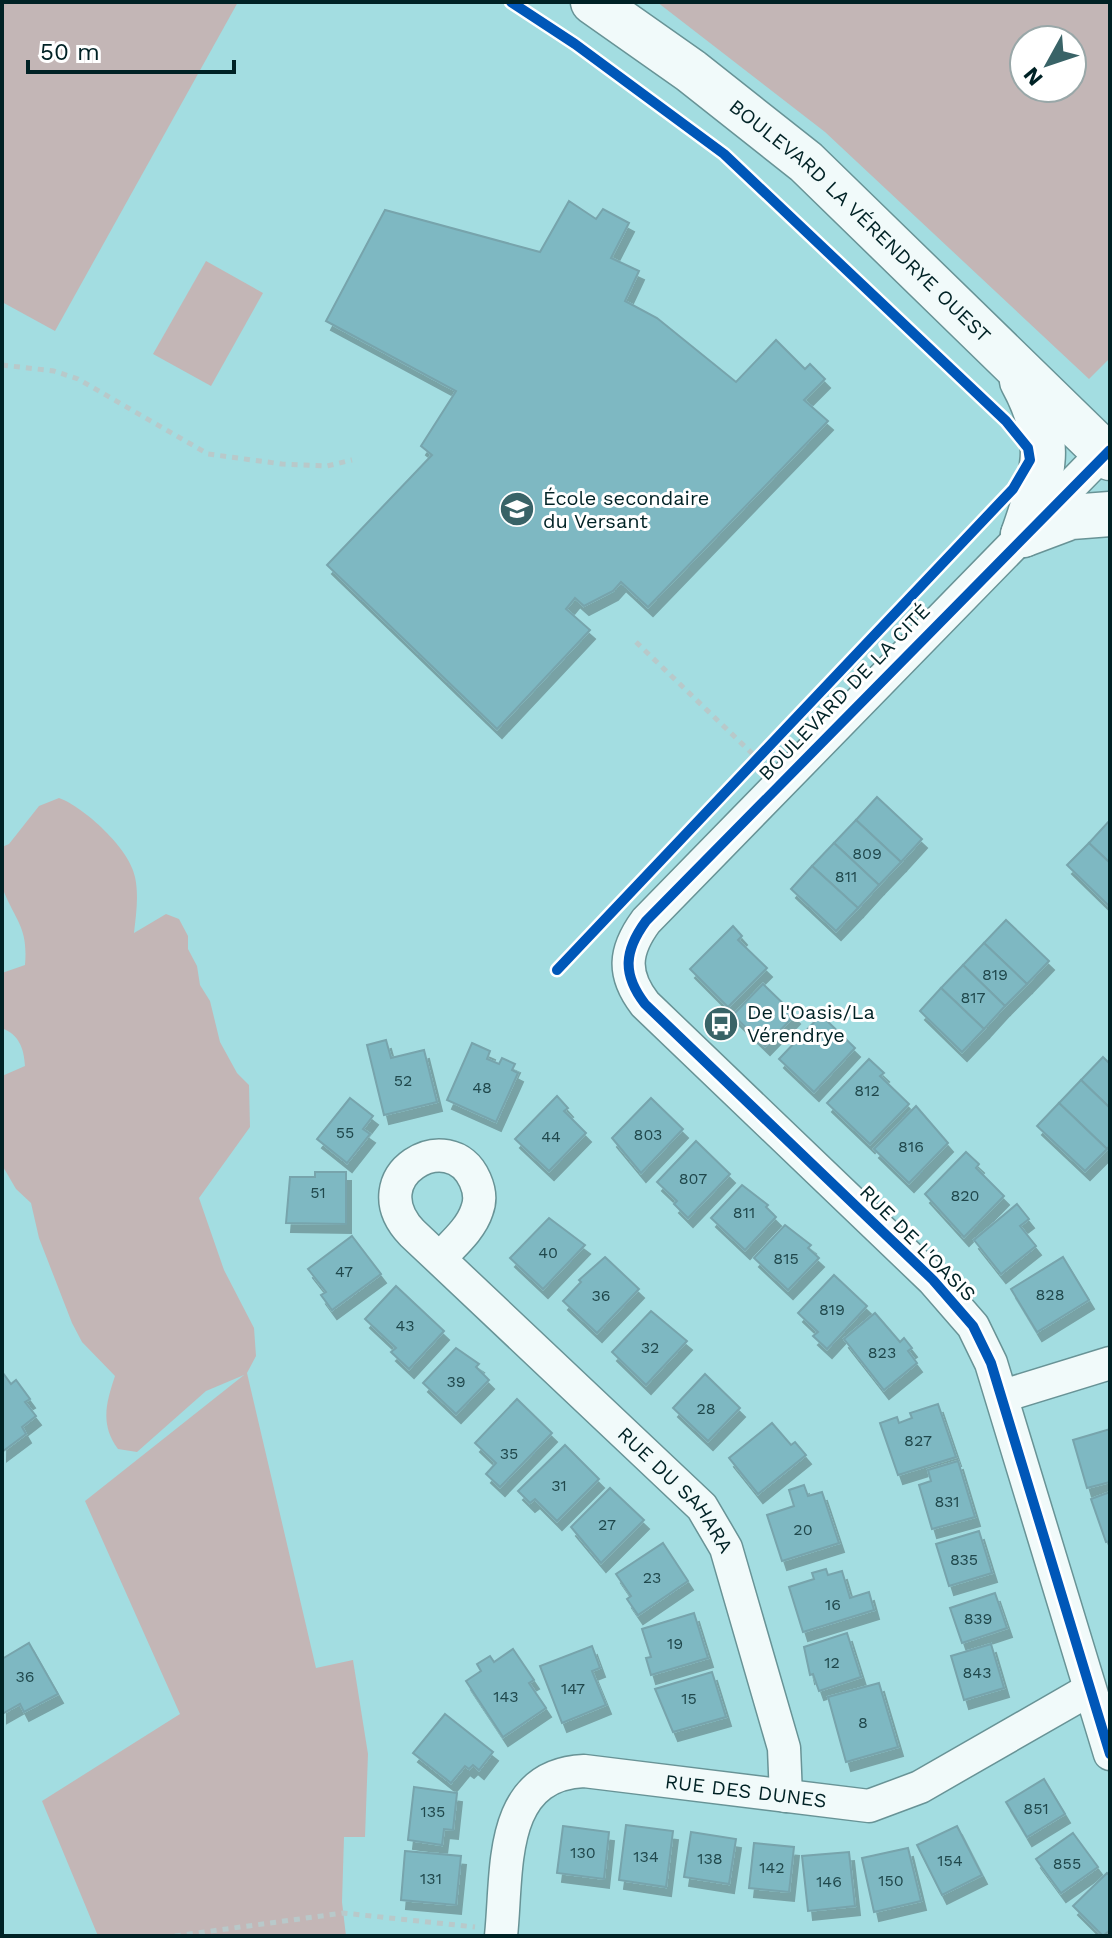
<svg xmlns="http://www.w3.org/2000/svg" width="1112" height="1938" font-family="'Work Sans',sans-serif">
	<defs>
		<filter id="shadow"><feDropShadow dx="5" dy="9" stdDeviation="0" flood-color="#0004"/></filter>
	</defs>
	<rect width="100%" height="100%" fill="#a3dde1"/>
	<g fill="#c3b6b6" fill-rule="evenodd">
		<polygon points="2,2 238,2 55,331 2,302"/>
		<path d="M657,2h453v356l-21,21 -264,-247zM1024,40h48v48h-48z"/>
		<polygon points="206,261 263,293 211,386 153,354"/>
		<path d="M59,798c25,9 71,51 76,79 4,19 1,38 -1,56l32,-19 13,5 9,17v13l9,17 3,19 10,16 10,41 17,31 12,12 1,42 -51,71 25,72 30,58 2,28 -9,17 69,295 37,-8 15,94 -3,83h-21l-2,65 4,34h-248l-56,-135 138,-87 -95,-213 159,-126 -38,16 -69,61 -19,-3c-18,-24 -12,-46 -3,-73l-33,-34 -10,-19 -33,-85 -8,-35 -15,-14 -14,-24v-89l23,-10c-1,-18 -6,-31 -23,-38v-55l23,-8c3,-37 -8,-42 -21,-73 -4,-11 -2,-32 -2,-45l7,-3 30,-38z"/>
	</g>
	<g fill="#7eb8c2" stroke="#77a4ac" stroke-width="2" filter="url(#shadow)">
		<polygon points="569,201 596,219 603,209 629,223 611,258 639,271 625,301 657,318 736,382 776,340 805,369 810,364 825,379 804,400 828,421 648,607 621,582 613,591 584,606 575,598 566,609 590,630 497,729 327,565 432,455 421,446 456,391 326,321 385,210 540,252"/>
		<polygon points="877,797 922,839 901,862 856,820"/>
		<polygon points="856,820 901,862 879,885 834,843"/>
		<polygon points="1110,820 1110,863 1089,843"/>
		<polygon points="834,843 879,885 858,908 812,866"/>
		<polygon points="1089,843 1110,863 1109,906 1067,865"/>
		<polygon points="812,866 858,908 836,931 791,889"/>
		<polygon points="1006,920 1049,961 1027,984 984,943"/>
		<polygon points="733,926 742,936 738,940 767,968 728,1007 690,969"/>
		<polygon points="984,943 1027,984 1005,1006 963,965"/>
		<polygon points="963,965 1005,1006 984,1029 941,988"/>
		<polygon points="763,984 795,1015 765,1046 733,1015"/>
		<polygon points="941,988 984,1029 962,1052 920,1011"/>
		<polygon points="821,1015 855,1048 814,1092 779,1059"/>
		<polygon points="386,1040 391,1058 424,1050 437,1102 384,1115 367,1045"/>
		<polygon points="472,1043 490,1051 487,1059 499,1064 502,1058 515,1064 512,1070 518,1073 496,1122 447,1100"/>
		<polygon points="1103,1057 1110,1064 1110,1108 1081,1080"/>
		<polygon points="869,1059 884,1073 880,1076 909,1104 870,1144 827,1103"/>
		<polygon points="1081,1080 1110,1108 1110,1145 1107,1149 1059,1103"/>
		<polygon points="557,1096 568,1108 564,1111 586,1133 549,1171 515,1139"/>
		<polygon points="350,1098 373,1116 363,1129 370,1134 347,1163 317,1139"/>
		<polygon points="651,1098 683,1129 641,1173 612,1138"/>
		<polygon points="1059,1103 1107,1149 1085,1171 1037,1126"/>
		<polygon points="916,1106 948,1143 909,1183 874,1149"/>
		<polygon points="696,1141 730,1174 688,1218 674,1204 677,1201 657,1182"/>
		<polygon points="966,1152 979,1164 976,1168 1004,1196 964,1237 925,1194"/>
		<polygon points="315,1172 346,1172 346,1224 286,1223 290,1177 315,1177"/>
		<polygon points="742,1185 768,1205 766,1207 776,1217 745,1250 711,1218"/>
		<polygon points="1017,1204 1029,1219 1020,1226 1036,1246 1001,1274 974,1240"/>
		<polygon points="549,1218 585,1245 543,1289 510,1258"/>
		<polygon points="785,1225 811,1245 808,1248 819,1258 788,1290 754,1258"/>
		<polygon points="352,1236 381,1274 332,1310 321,1295 326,1292 308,1269"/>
		<polygon points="605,1257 639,1289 597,1333 563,1301 581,1282 579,1280"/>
		<polygon points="1063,1257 1089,1300 1037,1332 1011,1289"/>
		<polygon points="834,1275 867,1306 827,1349 813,1336 818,1332 798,1313"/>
		<polygon points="396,1286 444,1331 409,1369 391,1352 396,1348 365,1319"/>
		<polygon points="651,1311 687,1341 646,1385 612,1352"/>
		<polygon points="875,1313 900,1342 904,1338 912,1348 908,1351 917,1363 884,1390 844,1339"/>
		<polygon points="456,1348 479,1364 476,1367 489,1380 456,1414 423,1383"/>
		<polygon points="3,1373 11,1384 16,1380 30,1399 25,1402 36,1416 22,1427 26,1434 2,1452"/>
		<polygon points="705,1374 740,1408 708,1441 673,1408"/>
		<polygon points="517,1399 552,1433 500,1487 486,1474 496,1463 475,1443"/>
		<polygon points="938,1404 956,1457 898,1475 880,1423 897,1417 899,1423 912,1418 910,1413"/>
		<polygon points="772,1423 791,1445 795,1442 806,1455 758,1494 729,1458"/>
		<polygon points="1110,1429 1110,1482 1087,1488 1073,1440"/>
		<polygon points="565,1445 599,1479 557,1521 535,1499 530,1503 518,1491"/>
		<polygon points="958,1461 975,1517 932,1529 919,1485 931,1481 928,1470"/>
		<polygon points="804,1485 808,1496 822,1492 839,1543 782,1561 767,1515 794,1506 789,1490"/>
		<polygon points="610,1488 644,1520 601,1563 571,1527"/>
		<polygon points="1110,1492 1110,1541 1106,1542 1091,1499"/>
		<polygon points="979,1531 992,1573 949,1586 936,1544"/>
		<polygon points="663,1543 688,1581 638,1615 627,1599 631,1596 616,1574"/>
		<polygon points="826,1569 828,1575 842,1571 850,1598 869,1592 874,1610 803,1632 789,1587 814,1579 812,1573"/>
		<polygon points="995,1593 1007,1628 962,1643 950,1608"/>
		<polygon points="694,1613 708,1658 651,1675 646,1658 651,1657 642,1629"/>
		<polygon points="847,1633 861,1677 819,1691 813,1674 810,1675 804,1647"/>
		<polygon points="29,1643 58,1694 24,1712 20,1704 2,1714 2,1659"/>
		<polygon points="991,1644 1004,1688 964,1700 951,1656"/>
		<polygon points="592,1646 600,1668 592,1671 606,1705 562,1723 540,1666"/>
		<polygon points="513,1649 534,1680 529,1683 546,1708 503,1737 466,1681 481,1671 477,1664 490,1656 494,1662"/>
		<polygon points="712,1672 726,1717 673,1732 655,1689"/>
		<polygon points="879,1683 898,1747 846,1762 828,1697"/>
		<polygon points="445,1714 493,1752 479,1770 473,1765 469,1769 465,1766 451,1783 413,1753"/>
		<polygon points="1044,1779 1065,1814 1027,1837 1006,1802"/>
		<polygon points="414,1787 457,1793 453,1830 444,1829 442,1845 408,1840"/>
		<polygon points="626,1825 673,1831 666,1887 619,1880"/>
		<polygon points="563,1826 609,1832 604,1879 557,1873"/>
		<polygon points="957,1826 982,1875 942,1895 917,1845"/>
		<polygon points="691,1832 736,1839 729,1884 684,1877"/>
		<polygon points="1073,1833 1098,1867 1061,1893 1036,1859"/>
		<polygon points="754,1843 794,1847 789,1892 749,1888"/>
		<polygon points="908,1848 921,1901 874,1912 862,1858"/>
		<polygon points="405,1851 461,1856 456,1905 401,1900"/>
		<polygon points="849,1852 855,1906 808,1911 802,1856"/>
		<polygon points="1107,1873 1110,1876 1110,1930 1103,1936 1073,1906"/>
	</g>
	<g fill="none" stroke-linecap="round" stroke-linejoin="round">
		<g stroke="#689396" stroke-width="35">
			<g id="minor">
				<path d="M1104,452l-458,469c-22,30 -24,53 -1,83l288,276 40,46 18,37 119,391"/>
				<path id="s1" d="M440,1258c13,-14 31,-29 37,-48 4,-10 2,-21 -2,-30 -25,-57 -117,-4 -63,53l290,274 24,41 58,200 2,48"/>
				<polyline points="1003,1396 1110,1363"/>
				<path id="s2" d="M501,1936c7,-65 -4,-161 83,-165l285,35 51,-19 169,-97"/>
			</g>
		</g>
		<g stroke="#689396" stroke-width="47">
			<g id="secondary">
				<path id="s3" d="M593,2l98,69 115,91 304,296"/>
				<path d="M1022,381c33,60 22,93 1,154"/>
				<polyline points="1023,535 1071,517 1110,514"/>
			</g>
		</g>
		<g stroke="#b8c9ca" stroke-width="5" stroke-dasharray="6 6" stroke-linecap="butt">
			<polyline points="2,365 54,371 78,379 208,454 282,464 327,466 352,460"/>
			<polyline points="636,642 761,762"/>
			<polyline points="175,1936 343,1913 475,1927"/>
		</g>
		<use href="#minor" stroke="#f1fafa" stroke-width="32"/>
		<use href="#secondary" stroke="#f1fafa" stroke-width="44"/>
		<g stroke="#fff" stroke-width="15">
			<g id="cycleway">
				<polyline points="511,2 575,44 724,154 1006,421 1028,448 1030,460 1013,489 993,510 557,970"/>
				<path d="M1110,450l-464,471c-22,30 -24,53 -1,83l288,276 40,46 18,37 119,391"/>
			</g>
		</g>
		<use href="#cycleway" stroke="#0057b8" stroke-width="10"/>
	</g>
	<defs>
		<g id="school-disc" transform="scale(1.8)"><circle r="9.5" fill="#396367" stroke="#fff"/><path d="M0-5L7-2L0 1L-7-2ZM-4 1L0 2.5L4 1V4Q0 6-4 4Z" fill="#fff"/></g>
		<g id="bus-disc" transform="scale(1.8)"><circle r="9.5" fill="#396367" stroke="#fff"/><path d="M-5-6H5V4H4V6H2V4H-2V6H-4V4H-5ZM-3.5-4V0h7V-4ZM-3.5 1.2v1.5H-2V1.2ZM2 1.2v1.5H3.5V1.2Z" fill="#fff"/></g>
	</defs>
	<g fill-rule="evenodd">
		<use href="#school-disc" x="517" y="509"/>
		<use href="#bus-disc" x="721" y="1024"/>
	</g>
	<g text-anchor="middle" stroke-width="6" stroke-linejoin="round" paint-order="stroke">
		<g font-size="16" fill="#20484c">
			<text x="867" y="859">809</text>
			<text x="846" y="882">811</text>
			<text x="995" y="980">819</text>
			<text x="973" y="1003">817</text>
			<text x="403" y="1086">52</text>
			<text x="482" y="1093">48</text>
			<text x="867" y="1096">812</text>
			<text x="345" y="1138">55</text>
			<text x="648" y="1140">803</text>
			<text x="551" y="1142">44</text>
			<text x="911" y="1152">816</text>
			<text x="693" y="1184">807</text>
			<text x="318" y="1198">51</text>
			<text x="965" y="1201">820</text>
			<text x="744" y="1218">811</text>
			<text x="548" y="1258">40</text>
			<text x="786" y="1264">815</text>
			<text x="344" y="1277">47</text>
			<text x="1050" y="1300">828</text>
			<text x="601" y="1301">36</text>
			<text x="832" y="1315">819</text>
			<text x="405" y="1331">43</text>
			<text x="650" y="1353">32</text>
			<text x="882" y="1358">823</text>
			<text x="456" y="1387">39</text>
			<text x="706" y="1414">28</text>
			<text x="918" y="1446">827</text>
			<text x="509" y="1459">35</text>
			<text x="559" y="1491">31</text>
			<text x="947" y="1507">831</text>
			<text x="607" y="1530">27</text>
			<text x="803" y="1535">20</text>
			<text x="964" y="1565">835</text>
			<text x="652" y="1583">23</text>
			<text x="833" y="1610">16</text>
			<text x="978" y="1624">839</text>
			<text x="675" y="1649">19</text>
			<text x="832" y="1668">12</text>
			<text x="977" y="1678">843</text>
			<text x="25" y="1682">36</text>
			<text x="573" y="1694">147</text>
			<text x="506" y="1702">143</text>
			<text x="689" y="1704">15</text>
			<text x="863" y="1728">8</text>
			<text x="1036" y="1814">851</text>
			<text x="433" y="1817">135</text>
			<text x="583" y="1858">130</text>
			<text x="646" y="1862">134</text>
			<text x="710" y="1864">138</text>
			<text x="950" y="1866">154</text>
			<text x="1067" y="1869">855</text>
			<text x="772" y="1873">142</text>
			<text x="431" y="1884">131</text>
			<text x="891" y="1886">150</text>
			<text x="829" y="1887">146</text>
		</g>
		<g font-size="20" fill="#002225" stroke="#fff">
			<text dy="7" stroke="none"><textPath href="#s3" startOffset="346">BOULEVARD LA VÉRENDRYE OUEST</textPath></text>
			<text transform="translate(844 692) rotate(-46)" y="7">BOULEVARD DE LA CITÉ</text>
			<text transform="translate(918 1243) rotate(45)" y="7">RUE DE L'OASIS</text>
			<text dy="7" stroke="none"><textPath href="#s1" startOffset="614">RUE DU SAHARA</textPath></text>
			<text dy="7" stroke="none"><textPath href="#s2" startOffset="370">RUE DES DUNES</textPath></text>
		</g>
		<g font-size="20" fill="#002225" stroke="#fff" text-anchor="start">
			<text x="543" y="505">École secondaire<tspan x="543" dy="23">du Versant</tspan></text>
			<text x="747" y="1019">De l'Oasis/La<tspan x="747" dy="23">Vérendrye</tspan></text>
		</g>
	</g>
	<rect width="1112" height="1938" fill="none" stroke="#002225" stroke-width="8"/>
	<g transform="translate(1048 64) rotate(230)"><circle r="38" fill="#ffffff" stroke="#99a7a8" stroke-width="2"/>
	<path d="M0-6L14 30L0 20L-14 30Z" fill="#396367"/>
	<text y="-12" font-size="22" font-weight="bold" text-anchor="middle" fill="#002225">N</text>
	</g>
	<path d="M28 60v12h206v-12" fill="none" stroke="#002225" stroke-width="4"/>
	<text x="40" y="60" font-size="24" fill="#002225" stroke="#ffffff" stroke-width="6" paint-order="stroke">50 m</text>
</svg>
